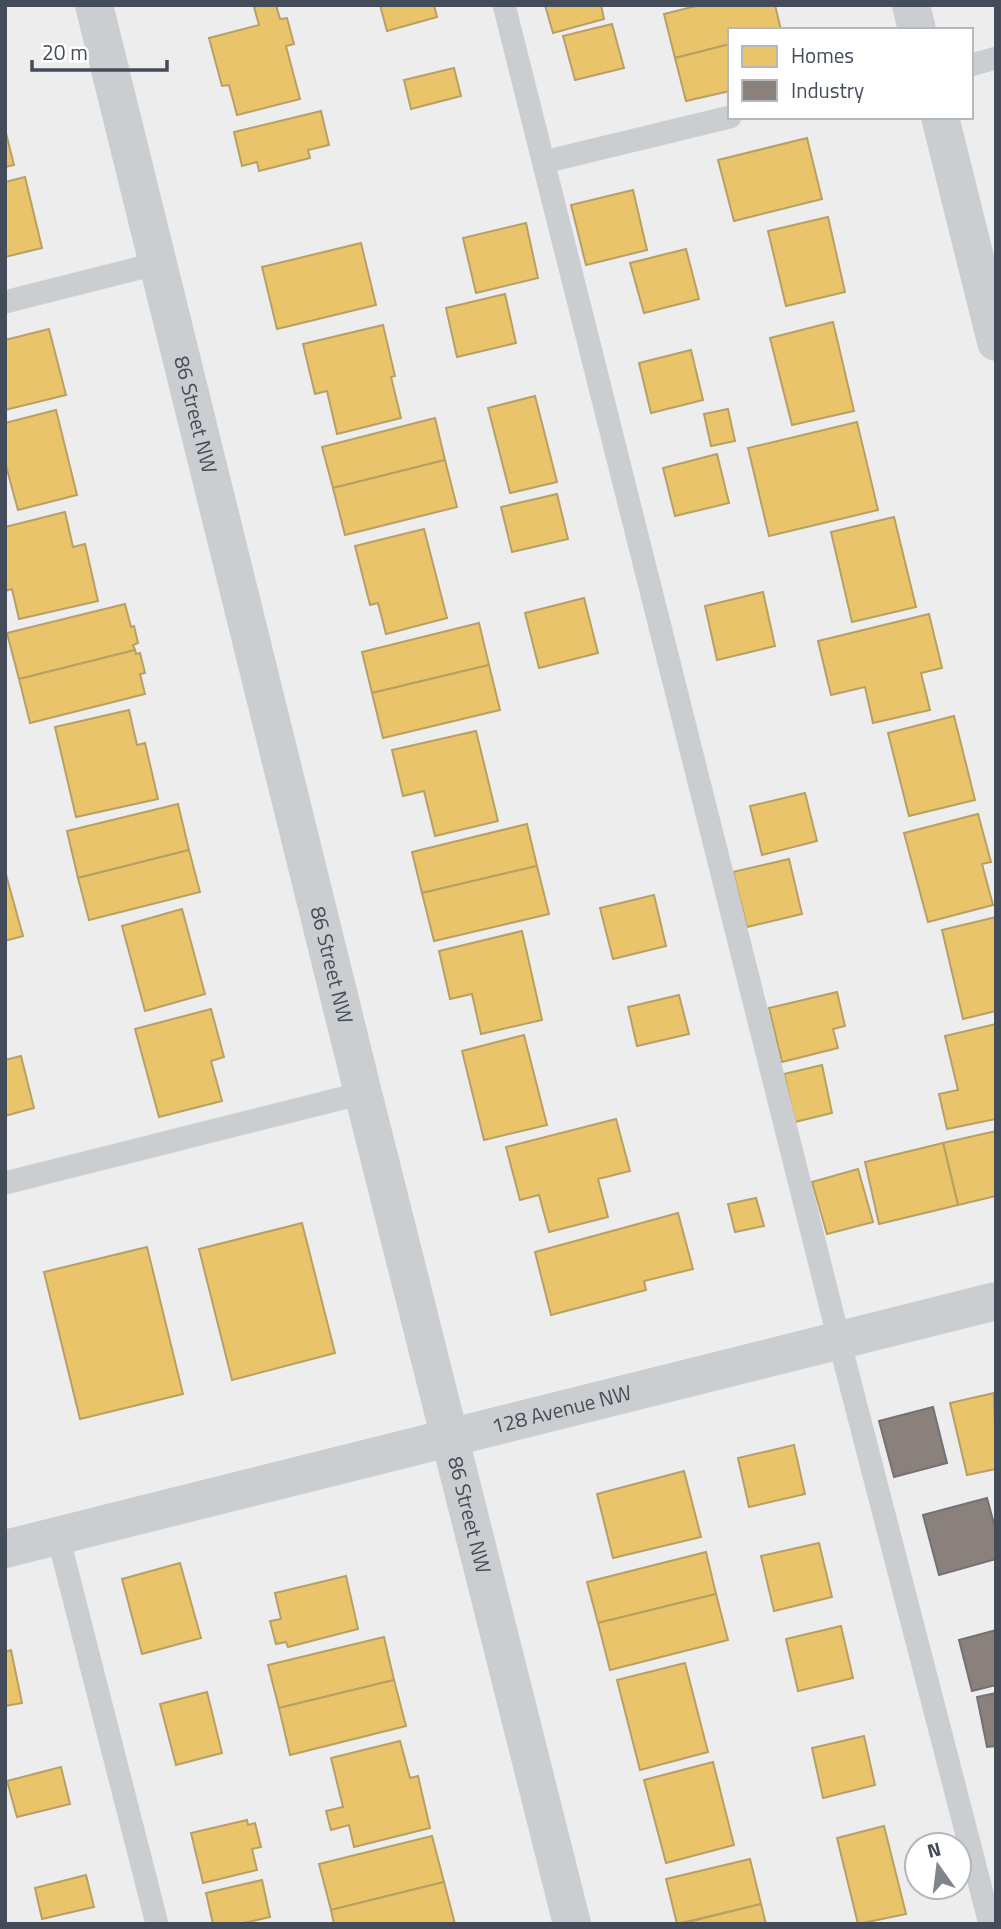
<svg xmlns="http://www.w3.org/2000/svg" width="1001" height="1929" font-family="'Titillium Web',sans-serif">
	<rect width="100%" height="100%" fill="#eeeded"/>
	<g fill="#e9c46a" stroke="#b8a065" stroke-width="2">
		<polygon points="262,5 276,5 280,19 287,18 294,44 286,46 300,99 237,115 229,85 222,86 209,38 259,25 254,7"/>
		<polygon points="380,5 434,5 437,17 387,31"/>
		<polygon points="545,5 601,5 604,19 553,33"/>
		<polygon points="700,5 775,5 781,30 730,30 730,44 675,58 664,14"/>
		<polygon points="612,24 624,68 575,80 563,36"/>
		<polygon points="730,44 730,91 686,101 675,58"/>
		<polygon points="454,68 461,96 411,109 404,80"/>
		<polygon points="321,111 329,145 308,150 310,158 259,171 257,162 242,166 234,132"/>
		<polygon points="5,129 14,165 5,167"/>
		<polygon points="807,138 822,199 734,221 718,160"/>
		<polygon points="25,177 42,248 5,257 5,182"/>
		<polygon points="633,190 647,250 586,265 571,205"/>
		<polygon points="828,217 845,292 786,306 768,231"/>
		<polygon points="526,223 538,278 476,293 463,238"/>
		<polygon points="361,243 376,305 277,329 262,267"/>
		<polygon points="686,249 699,299 644,313 630,263"/>
		<polygon points="505,294 516,343 457,357 446,308"/>
		<polygon points="833,322 854,411 792,425 770,338"/>
		<polygon points="383,325 395,376 391,377 401,418 337,434 327,391 315,394 303,344"/>
		<polygon points="49,329 66,395 5,410 5,340"/>
		<polygon points="691,350 703,400 651,413 639,363"/>
		<polygon points="535,396 557,482 510,493 488,408"/>
		<polygon points="728,409 735,441 711,446 704,414"/>
		<polygon points="56,410 77,495 18,510 5,462 5,423"/>
		<polygon points="435,418 445,460 333,488 322,447"/>
		<polygon points="857,422 878,510 769,536 748,448"/>
		<polygon points="717,454 729,503 675,516 663,468"/>
		<polygon points="445,460 457,507 345,535 333,488"/>
		<polygon points="557,494 568,539 512,552 501,507"/>
		<polygon points="65,512 73,547 85,544 98,601 19,619 12,589 5,591 5,527"/>
		<polygon points="894,517 916,607 852,622 831,532"/>
		<polygon points="424,529 447,618 386,634 378,603 370,605 355,546"/>
		<polygon points="763,592 775,646 717,660 705,606"/>
		<polygon points="584,598 598,653 539,668 525,613"/>
		<polygon points="125,604 131,627 134,626 138,643 133,645 135,650 19,679 7,633"/>
		<polygon points="929,614 942,668 921,673 930,710 873,723 865,687 831,695 818,641"/>
		<polygon points="479,623 489,665 372,693 362,652"/>
		<polygon points="135,650 136,654 140,653 145,673 140,674 145,694 30,723 19,679"/>
		<polygon points="489,665 500,710 383,738 372,693"/>
		<polygon points="129,710 137,745 145,743 158,799 76,817 55,727"/>
		<polygon points="954,716 975,800 909,816 888,733"/>
		<polygon points="476,731 498,821 435,836 424,791 403,796 392,750"/>
		<polygon points="805,793 817,841 762,855 750,806"/>
		<polygon points="178,804 189,850 78,878 67,831"/>
		<polygon points="978,814 991,862 982,864 993,905 928,922 904,833"/>
		<polygon points="527,824 537,866 422,893 412,852"/>
		<polygon points="189,850 200,892 89,920 78,878"/>
		<polygon points="789,859 802,914 747,927 733,872"/>
		<polygon points="537,866 549,914 434,941 422,893"/>
		<polygon points="5,871 23,936 5,941"/>
		<polygon points="654,895 666,946 613,959 600,908"/>
		<polygon points="182,909 205,994 145,1011 122,926"/>
		<polygon points="996,917 996,1011 963,1019 942,930"/>
		<polygon points="522,931 542,1020 481,1034 472,994 450,999 439,951"/>
		<polygon points="837,992 845,1026 833,1029 838,1048 782,1062 769,1008"/>
		<polygon points="679,995 689,1034 637,1046 628,1007"/>
		<polygon points="211,1009 224,1057 211,1061 222,1101 159,1117 135,1029"/>
		<polygon points="996,1024 996,1119 947,1129 939,1094 958,1090 945,1036"/>
		<polygon points="524,1035 547,1125 484,1140 462,1051"/>
		<polygon points="21,1056 34,1108 5,1116 5,1060"/>
		<polygon points="822,1065 832,1113 795,1122 784,1074"/>
		<polygon points="616,1119 630,1171 598,1179 608,1217 549,1232 539,1195 520,1200 506,1147"/>
		<polygon points="996,1131 996,1196 958,1205 943,1143"/>
		<polygon points="943,1143 958,1205 879,1224 865,1162"/>
		<polygon points="858,1169 873,1222 827,1234 812,1182"/>
		<polygon points="756,1198 764,1226 735,1232 728,1204"/>
		<polygon points="678,1213 693,1269 644,1281 646,1290 551,1315 535,1252"/>
		<polygon points="302,1223 335,1353 232,1380 199,1249"/>
		<polygon points="147,1247 183,1394 80,1419 44,1272"/>
		<polygon points="994,1393 996,1469 967,1475 950,1403"/>
		<polygon points="794,1445 805,1494 749,1507 738,1458"/>
		<polygon points="684,1471 701,1537 613,1558 597,1494"/>
		<polygon points="819,1543 832,1597 774,1611 761,1556"/>
		<polygon points="706,1552 716,1594 598,1623 587,1582"/>
		<polygon points="180,1563 201,1638 142,1654 122,1579"/>
		<polygon points="346,1576 358,1629 288,1647 286,1642 276,1644 270,1621 281,1619 275,1593"/>
		<polygon points="716,1594 728,1640 610,1670 598,1623"/>
		<polygon points="841,1626 853,1678 798,1691 786,1639"/>
		<polygon points="384,1637 394,1680 279,1708 268,1665"/>
		<polygon points="11,1650 22,1703 5,1706 5,1652"/>
		<polygon points="685,1663 708,1752 640,1770 617,1680"/>
		<polygon points="394,1680 406,1726 290,1755 279,1708"/>
		<polygon points="207,1692 222,1753 176,1765 160,1704"/>
		<polygon points="864,1736 875,1785 823,1798 812,1748"/>
		<polygon points="400,1741 410,1778 418,1776 430,1828 354,1847 349,1825 331,1830 326,1811 343,1807 331,1758"/>
		<polygon points="713,1762 734,1845 666,1863 644,1780"/>
		<polygon points="61,1767 70,1804 17,1817 7,1781"/>
		<polygon points="247,1820 248,1825 255,1823 261,1847 252,1849 257,1870 203,1883 191,1833"/>
		<polygon points="884,1826 906,1914 858,1924 837,1838"/>
		<polygon points="432,1836 444,1882 331,1910 319,1864"/>
		<polygon points="750,1859 761,1904 677,1924 666,1879"/>
		<polygon points="86,1875 94,1907 42,1919 35,1888"/>
		<polygon points="262,1880 270,1917 239,1924 213,1924 206,1893"/>
		<polygon points="444,1882 455,1924 334,1924 331,1910"/>
		<polygon points="761,1904 766,1924 680,1924"/>
	</g>
	<g fill="#8a817c" stroke="#757172" stroke-width="2">
		<polygon points="933,1407 947,1463 894,1477 879,1421"/>
		<polygon points="987,1498 996,1531 996,1559 939,1575 923,1515"/>
		<polygon points="996,1630 996,1685 972,1691 959,1640"/>
		<polygon points="996,1693 996,1746 987,1747 977,1697"/>
	</g>
	<g fill="none" stroke-linecap="round" stroke-linejoin="round">
		<g stroke="#cbced1" stroke-width="23">
			<polyline points="504,5 839,1340 990,1924"/>
			<polyline points="971,65 996,58"/>
			<polyline points="544,162 730,117"/>
			<polyline points="5,302 159,263"/>
			<polyline points="5,1183 363,1093"/>
			<polyline points="58,1536 157,1924"/>
		</g>
		<g stroke="#cbced1" stroke-width="38">
			<path id="s1" d="M94,5l269,1088 209,831"/>
			<polyline points="911,5 917,30"/>
			<polyline points="940,117 996,342"/>
			<path id="s2" d="M5,1549l991,-248"/>
		</g>
	</g>
	<g text-anchor="middle" stroke-width="7" stroke-linejoin="round" paint-order="stroke">
		<g font-size="21" fill="#444c5a" stroke="#fff">
			<text dy="7" stroke="none"><textPath href="#s1" startOffset="422">86 Street NW</textPath></text>
			<text dy="7" stroke="none"><textPath href="#s1" startOffset="989">86 Street NW</textPath></text>
			<text dy="7" stroke="none"><textPath href="#s2" startOffset="574">128 Avenue NW</textPath></text>
			<text dy="7" stroke="none"><textPath href="#s1" startOffset="1556">86 Street NW</textPath></text>
		</g>
	</g>
	<rect width="1001" height="1929" fill="none" stroke="#444c5a" stroke-width="14"/>
	<rect x="728" y="28" width="245" height="91" fill="#ffffff" stroke="#b4b7bd" stroke-width="2"/>
	<rect x="742" y="46" width="35" height="21" fill="#e9c46a" stroke="#b4b7bd" stroke-width="2"/>
	<text x="791" y="63" font-size="21" fill="#444c5a">Homes</text>
	<rect x="742" y="80" width="35" height="21" fill="#8a817c" stroke="#b4b7bd" stroke-width="2"/>
	<text x="791" y="98" font-size="21" fill="#444c5a">Industry</text>
	<g transform="translate(938 1866) rotate(346)"><circle r="33" fill="#ffffff" stroke="#b4b7bd" stroke-width="2"/>
	<path d="M0-5L12 26L0 18L-12 26Z" fill="#80848d"/>
	<text y="-10" font-size="19" font-weight="bold" text-anchor="middle" fill="#444c5a">N</text>
	</g>
	<path d="M32 60v10h135v-10" fill="none" stroke="#444c5a" stroke-width="3.5"/>
	<text x="42" y="60" font-size="21" fill="#444c5a" stroke="#ffffff" stroke-width="5" paint-order="stroke">20 m</text>
</svg>
